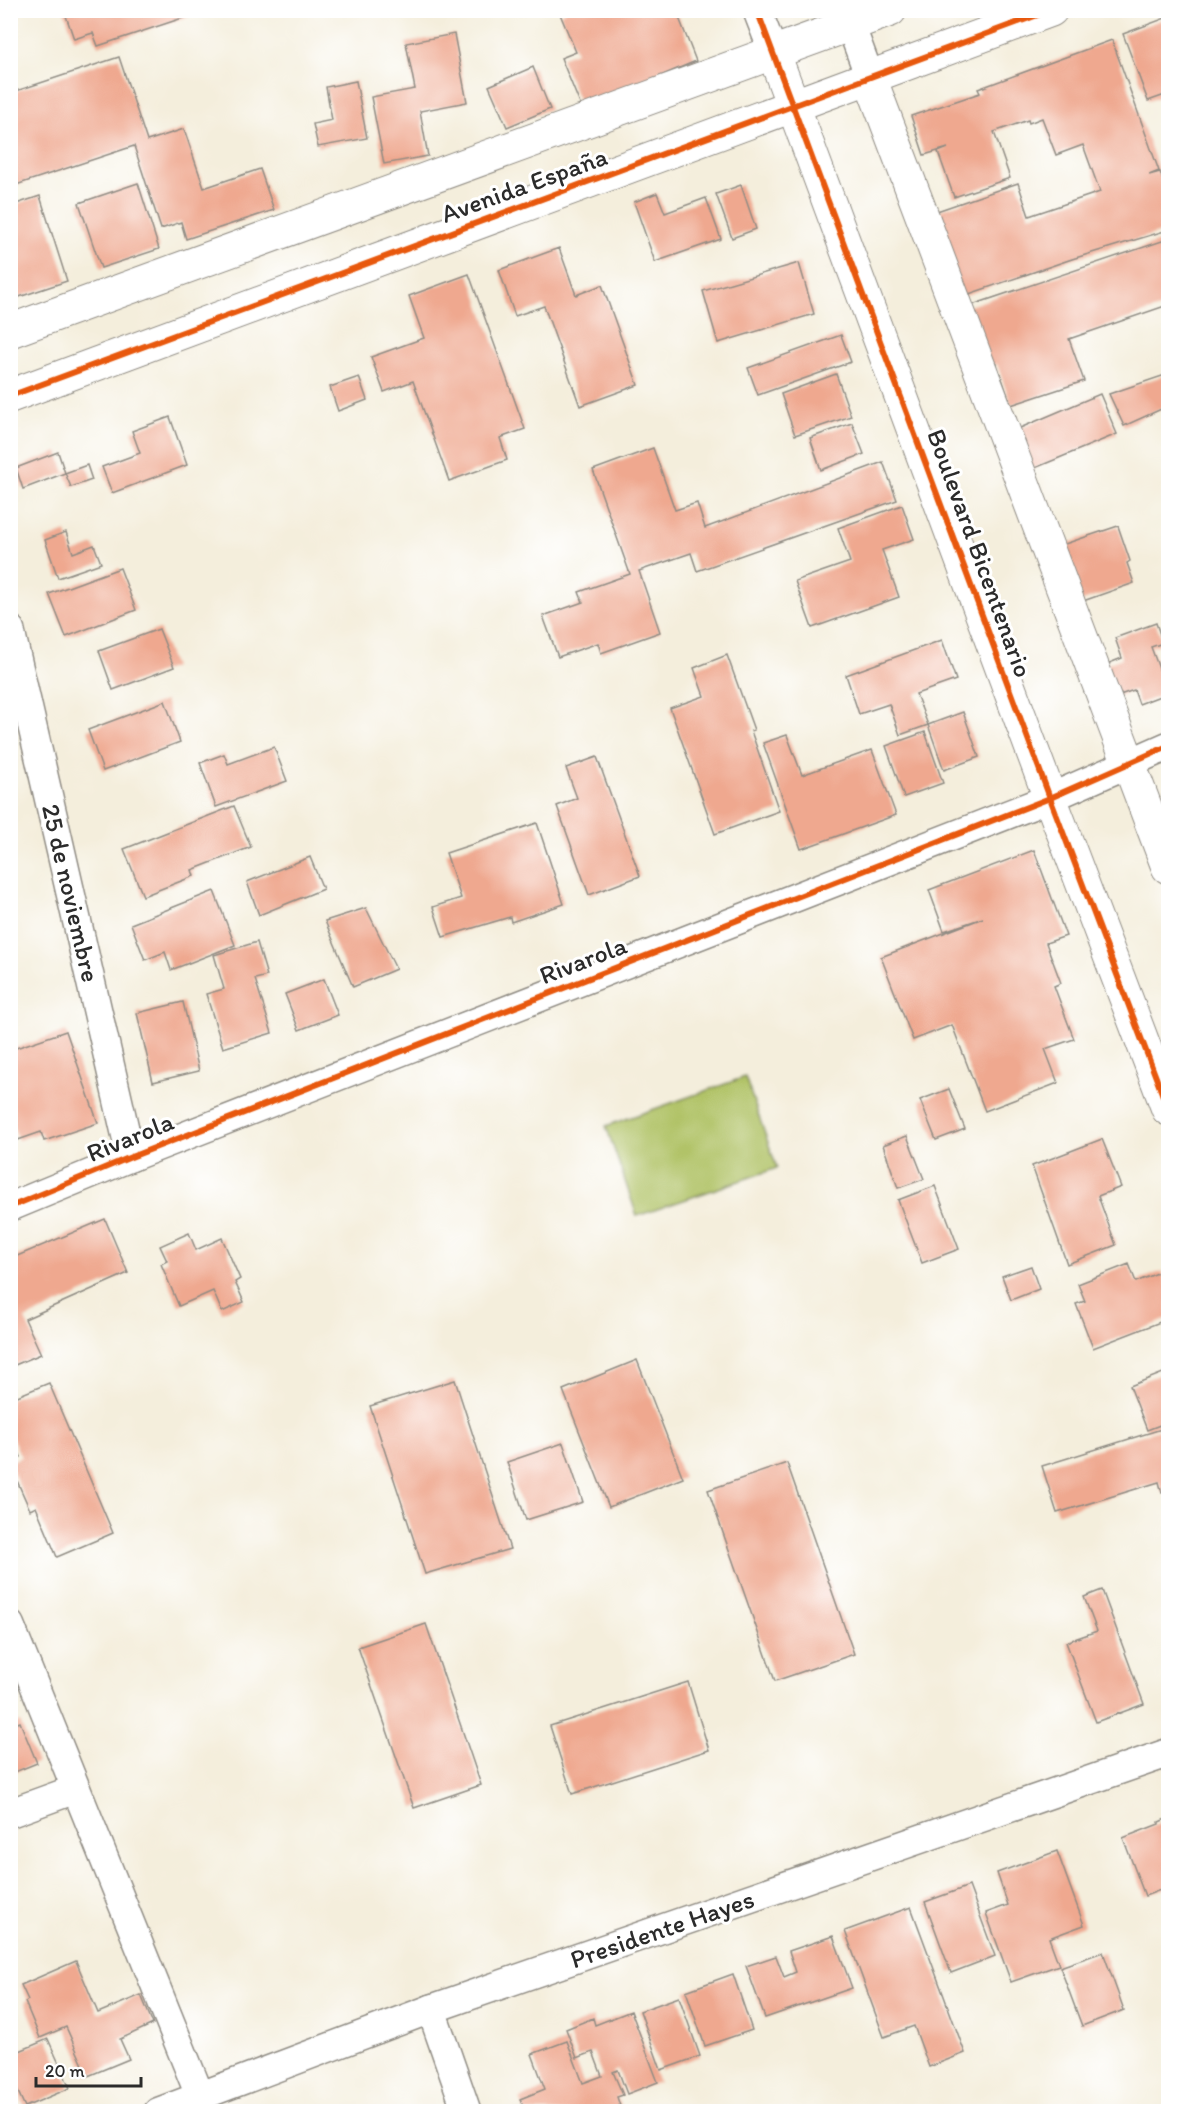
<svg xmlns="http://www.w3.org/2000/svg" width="1179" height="2122" font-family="Itim,sans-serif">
	<rect width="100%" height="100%" fill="#fff"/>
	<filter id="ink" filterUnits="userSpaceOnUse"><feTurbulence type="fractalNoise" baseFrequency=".0167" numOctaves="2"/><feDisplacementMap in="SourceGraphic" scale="12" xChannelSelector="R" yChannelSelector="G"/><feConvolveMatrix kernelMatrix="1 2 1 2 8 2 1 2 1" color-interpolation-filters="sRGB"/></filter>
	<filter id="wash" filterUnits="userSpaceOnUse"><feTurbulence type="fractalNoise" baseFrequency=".008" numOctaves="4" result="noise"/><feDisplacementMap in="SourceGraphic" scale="24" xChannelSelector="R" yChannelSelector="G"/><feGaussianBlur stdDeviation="1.35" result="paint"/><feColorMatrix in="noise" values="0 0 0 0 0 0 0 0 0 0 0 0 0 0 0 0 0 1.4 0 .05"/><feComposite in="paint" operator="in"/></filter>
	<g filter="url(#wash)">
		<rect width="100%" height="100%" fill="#f4eedc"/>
		<polygon fill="#b1c367" stroke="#6e7749" stroke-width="1.5" points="745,1077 777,1168 637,1216 606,1126"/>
		<g id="blocks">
			<g fill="#efa88f">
				<polygon points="64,10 204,10 204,11 98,46 93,33 74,39"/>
				<polygon points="567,10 676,10 696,61 582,109 561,58 576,52 560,14"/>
				<polygon points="1168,17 1168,94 1148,101 1123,34"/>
				<polygon points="454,34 467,102 420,111 428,156 384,164 371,97 415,89 406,43"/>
				<polygon points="1112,40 1159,171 1149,175 1160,172 1168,194 1168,230 1072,259 957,298 937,211 1018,183 1029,216 1100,192 1083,145 1056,155 1042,118 1029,123 1028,120 994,132 1010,178 954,197 938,152 948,148 924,155 911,116 980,93 978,89"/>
				<polygon points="119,57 147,141 184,129 204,188 260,169 274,210 186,239 181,222 161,229 134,146 10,187 10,93"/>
				<polygon points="533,67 550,109 507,127 489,86"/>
				<polygon points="356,81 367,138 318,147 313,124 332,120 326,87"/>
				<polygon points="138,183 159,249 101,268 79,203"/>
				<polygon points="741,185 756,229 732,238 716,194"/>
				<polygon points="657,193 665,213 706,198 721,239 655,262 634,202"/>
				<polygon points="40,196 67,281 13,299 10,292 10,206"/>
				<polygon points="1168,239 1168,305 1069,339 1084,381 1011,405 997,364 988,366 966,307"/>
				<polygon points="559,248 576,295 602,285 638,385 580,406 544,306 515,316 499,270"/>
				<polygon points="799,263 814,314 718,343 703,291"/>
				<polygon points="469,274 525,429 500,438 507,460 449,481 413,381 384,392 371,357 424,338 409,296"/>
				<polygon points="841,335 851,362 758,395 748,368"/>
				<polygon points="836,374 851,416 795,435 781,394"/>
				<polygon points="1168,374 1168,406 1124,426 1109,394"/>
				<polygon points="359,377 367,400 338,411 330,387"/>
				<polygon points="1100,394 1117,434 1030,470 1013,431"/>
				<polygon points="170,417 187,465 112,493 102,467 140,453 132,431"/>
				<polygon points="852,423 864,454 821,470 810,438"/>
				<polygon points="653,448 675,510 697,503 705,528 883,462 897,500 697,571 691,553 639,571 660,632 601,653 598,643 558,657 543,616 583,602 579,592 630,574 593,470"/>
				<polygon points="58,452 65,473 23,489 16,468"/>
				<polygon points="87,465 92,480 71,487 65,473"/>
				<polygon points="902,505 914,539 882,550 899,597 812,628 795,581 850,562 838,528"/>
				<polygon points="1118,526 1130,561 1127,563 1134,583 1069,606 1050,549"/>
				<polygon points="66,532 73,553 94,545 101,563 58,578 45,540"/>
				<polygon points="120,568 136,610 66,637 49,594"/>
				<polygon points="1156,623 1163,643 1151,647 1168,693 1139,704 1134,690 1114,697 1102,666 1122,658 1115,638"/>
				<polygon points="159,629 174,667 113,690 99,651"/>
				<polygon points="942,640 956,680 916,694 928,725 900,735 889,704 859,714 846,675"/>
				<polygon points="727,655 754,730 751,731 779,811 715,834 670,708 704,696 694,668"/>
				<polygon points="165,701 180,742 103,771 88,730"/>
				<polygon points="963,712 979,757 944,770 928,725"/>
				<polygon points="925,732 943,783 904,797 886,746"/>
				<polygon points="787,735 802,775 872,750 896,815 801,849 763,743"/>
				<polygon points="274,747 287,781 216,807 200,763 224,754 228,764"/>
				<polygon points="597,757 640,876 589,895 557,806 577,798 566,768"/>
				<polygon points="234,806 251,847 192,870 194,876 143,896 124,849"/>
				<polygon points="537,823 564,904 511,922 510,917 443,937 433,907 461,898 446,853"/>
				<polygon points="1034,850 1066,936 1046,943 1061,983 1054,986 1074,1039 1045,1049 1058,1083 985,1111 952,1025 913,1040 881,957 983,918 944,931 929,890"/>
				<polygon points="310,857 323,889 259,915 247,882"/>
				<polygon points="214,891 235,945 171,970 165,952 145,960 131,924"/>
				<polygon points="366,908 396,969 353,987 325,921"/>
				<polygon points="257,942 267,976 255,979 272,1033 223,1048 206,994 224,989 214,955"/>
				<polygon points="324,979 338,1015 299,1030 285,994"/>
				<polygon points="183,1002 199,1071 153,1082 137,1013"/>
				<polygon points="66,1031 98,1123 44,1141 41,1132 18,1140 10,1116 10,1050"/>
				<polygon points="949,1089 965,1129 936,1140 920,1100"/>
				<polygon points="907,1136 924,1179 898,1188 883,1145"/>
				<polygon points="1102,1139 1121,1187 1098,1196 1116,1245 1067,1264 1032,1166"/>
				<polygon points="935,1186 959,1249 922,1263 898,1200"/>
				<polygon points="105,1219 128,1273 25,1319 41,1354 10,1367 10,1259"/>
				<polygon points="189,1233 196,1250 222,1238 240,1279 235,1282 244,1302 222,1312 213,1291 179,1306 161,1264 167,1261 160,1246"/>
				<polygon points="1129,1264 1136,1282 1162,1271 1168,1288 1168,1319 1093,1348 1076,1304 1085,1301 1078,1284"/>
				<polygon points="1031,1266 1039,1289 1011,1300 1002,1276"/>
				<polygon points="637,1360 683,1478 609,1507 563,1390"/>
				<polygon points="1168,1371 1168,1422 1147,1430 1130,1386"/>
				<polygon points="455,1380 510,1549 425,1574 370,1406"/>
				<polygon points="49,1383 113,1533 57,1557 36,1507 30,1510 10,1465 10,1462 21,1457 10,1433 10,1399"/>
				<polygon points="1168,1427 1168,1491 1162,1493 1159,1482 1057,1513 1042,1466"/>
				<polygon points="563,1443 583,1502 526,1520 507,1462"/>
				<polygon points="787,1463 854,1654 775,1681 708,1490"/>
				<polygon points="1102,1590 1144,1704 1096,1722 1066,1642 1097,1631 1084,1597"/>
				<polygon points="426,1624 481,1785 414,1808 358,1647"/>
				<polygon points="688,1682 709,1750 572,1794 550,1726"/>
				<polygon points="20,1722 37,1763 10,1774 10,1726"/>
				<polygon points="1168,1818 1168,1887 1145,1896 1123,1838 1159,1824 1159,1822"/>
				<polygon points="1057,1851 1084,1925 1049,1938 1059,1965 1011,1982 986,1913 1008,1905 997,1873"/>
				<polygon points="969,1886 995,1956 951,1973 925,1902"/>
				<polygon points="911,1907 965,2053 929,2067 914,2026 884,2037 845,1931"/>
				<polygon points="833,1936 852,1988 765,2018 746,1966 776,1956 784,1977 796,1972 789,1951"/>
				<polygon points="1103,1952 1124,2010 1082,2026 1060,1967"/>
				<polygon points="76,1961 98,2013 141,1995 153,2024 120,2039 129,2059 88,2076 66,2027 40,2038 25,2002 28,2000 21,1985"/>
				<polygon points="733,1974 752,2030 705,2046 686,1991"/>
				<polygon points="679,1997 700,2056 661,2070 640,2011"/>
				<polygon points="631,2011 658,2082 627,2094 618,2070 613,2072 623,2095 617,2097 622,2112 594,2112 592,2107 580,2112 525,2112 520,2099 545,2089 532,2054 567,2041 583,2083 602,2076 593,2052 577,2058 566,2029 593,2018 595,2025"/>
				<polygon points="48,2039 70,2088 25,2107 10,2074 10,2055"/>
			</g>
		</g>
	</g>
	<g filter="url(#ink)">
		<use href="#blocks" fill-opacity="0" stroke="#908c84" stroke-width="1.5"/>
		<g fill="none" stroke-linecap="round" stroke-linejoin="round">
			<g stroke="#908c84" stroke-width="31">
				<g id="street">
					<polyline points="757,10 774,54"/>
					<polyline points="845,10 870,78"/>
					<polyline points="10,629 131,1157"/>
					<polyline points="10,1207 131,1157 1050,798 1168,746"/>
					<polyline points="10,1625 200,2096"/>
					<polyline points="10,1813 76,1789"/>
					<polyline points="431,2009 467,2112"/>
					<polyline points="158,2112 431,2009 1168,1753"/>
				</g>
			</g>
			<g stroke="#908c84" stroke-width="35">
				<g id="secondary">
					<polyline points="774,54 1050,798 1168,1109"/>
					<polyline points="870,78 1168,867"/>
					<polyline points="10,331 890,10"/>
					<polyline points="10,396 1051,10"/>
				</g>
			</g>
			<use href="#street" stroke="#fff" stroke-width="28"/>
			<use href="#secondary" stroke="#fff" stroke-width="33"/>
			<g stroke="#fff" stroke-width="10">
				<g id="cycleway">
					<polyline points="757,10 1050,798 1168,1109"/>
					<polyline points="10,396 1051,10"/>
					<polyline points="10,1207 131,1157 1050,798 1168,746"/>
				</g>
			</g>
			<use href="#cycleway" stroke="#e8590c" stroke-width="6"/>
		</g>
	</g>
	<g text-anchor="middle" stroke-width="6" stroke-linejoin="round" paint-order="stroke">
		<g font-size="26" fill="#2b2b2b" stroke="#fff">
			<text transform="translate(524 185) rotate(-20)" y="9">Avenida España</text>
			<text transform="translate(980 553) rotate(70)" y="9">Boulevard Bicentenario</text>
			<text transform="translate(71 893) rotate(77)" y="9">25 de noviembre</text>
			<text transform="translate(583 960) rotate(-21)" y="9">Rivarola</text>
			<text transform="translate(130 1137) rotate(-22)" y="9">Rivarola</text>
			<text transform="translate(662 1929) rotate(-19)" y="9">Presidente Hayes</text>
		</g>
	</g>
	<rect width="1179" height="2122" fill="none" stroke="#fff" stroke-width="36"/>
	<path d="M36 2077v9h105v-9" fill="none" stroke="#2b2b2b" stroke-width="3"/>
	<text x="45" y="2077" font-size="18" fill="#2b2b2b" stroke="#ffffff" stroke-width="4.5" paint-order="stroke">20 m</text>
</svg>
